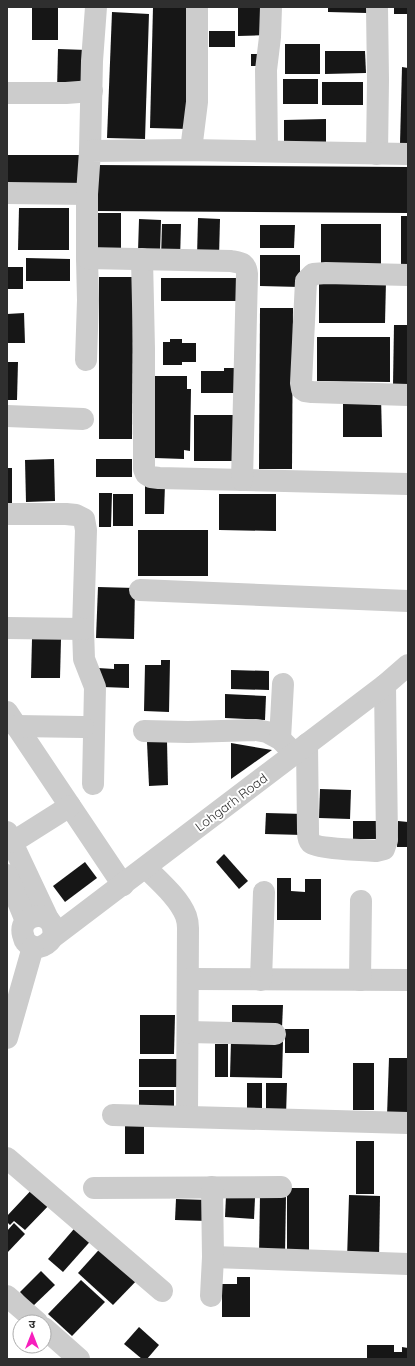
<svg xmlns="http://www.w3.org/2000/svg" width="415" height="1366" font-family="Quicksand,'Noto Sans Devanagari',sans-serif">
	<rect width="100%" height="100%" fill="#fff"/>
	<g fill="#161616">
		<rect x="32" y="7" width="26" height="33"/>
		<polygon points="153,7 191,7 188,129 150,128"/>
		<polygon points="238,7 267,7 267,35 238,36"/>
		<polygon points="328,7 368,7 367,13 328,12"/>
		<rect x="394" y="7" width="14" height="7"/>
		<polygon points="112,12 149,14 145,139 107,138"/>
		<rect x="209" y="31" width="26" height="16"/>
		<rect x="285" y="44" width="35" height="30"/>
		<polygon points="58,49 87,50 86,90 57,90"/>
		<polygon points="325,51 365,51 366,73 325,74"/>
		<rect x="251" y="54" width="13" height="12"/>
		<polygon points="402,67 408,68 408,145 400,144"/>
		<rect x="283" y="79" width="35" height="25"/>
		<rect x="322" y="82" width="41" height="23"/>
		<polygon points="326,119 326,144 284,144 284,120"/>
		<rect x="7" y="155" width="74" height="29"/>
		<polygon points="96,165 408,167 408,213 96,211"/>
		<polygon points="19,208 69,208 69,250 18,250"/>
		<polygon points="97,213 121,213 121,248 96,248"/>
		<rect x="401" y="216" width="7" height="53"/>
		<polygon points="198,218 220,219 219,257 197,257"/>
		<polygon points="139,219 161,220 160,253 138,252"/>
		<polygon points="162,224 181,224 180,260 161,259"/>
		<rect x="321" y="224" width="60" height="42"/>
		<polygon points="260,225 295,225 294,248 260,248"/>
		<polygon points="260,255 300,255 300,287 260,286"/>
		<polygon points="26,258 70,259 70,281 26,281"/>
		<rect x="7" y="267" width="16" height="22"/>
		<polygon points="99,277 133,277 132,439 99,439"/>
		<rect x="161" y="278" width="75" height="23"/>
		<polygon points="319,280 386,281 385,323 319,323"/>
		<polygon points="260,308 293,308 292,469 259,469"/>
		<polygon points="24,313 25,343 7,343 7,314"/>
		<polygon points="394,325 408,325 408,385 393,385"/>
		<polygon points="317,337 390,337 390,382 317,381"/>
		<polygon points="170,339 182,339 182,343 196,343 196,362 182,362 182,365 163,365 163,342 170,342"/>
		<polygon points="7,362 18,362 17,400 7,400"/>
		<polygon points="224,368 241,368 241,393 201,393 201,371 224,371"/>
		<polygon points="152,376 187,376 187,389 191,389 190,451 184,450 184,459 155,458"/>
		<polygon points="381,397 382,437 343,437 343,398"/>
		<rect x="194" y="415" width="43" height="46"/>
		<polygon points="54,459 55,501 26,502 25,460"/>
		<rect x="96" y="459" width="36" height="18"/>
		<rect x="7" y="468" width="5" height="37"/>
		<polygon points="145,484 165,484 164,514 145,514"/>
		<polygon points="99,493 112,493 111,527 99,527"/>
		<rect x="113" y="494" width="20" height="32"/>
		<polygon points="219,494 276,494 276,531 219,530"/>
		<rect x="138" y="530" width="70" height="46"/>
		<polygon points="98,587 135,588 134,639 96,638"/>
		<polygon points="32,639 61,639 60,678 31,678"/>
		<polygon points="161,660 170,660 169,712 144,711 145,665 161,665"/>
		<polygon points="114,664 129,664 129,688 103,687 98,668 114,669"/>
		<polygon points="231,670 269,671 269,690 231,689"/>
		<polygon points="225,694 266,696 265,720 225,718"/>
		<polygon points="167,741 168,785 149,786 147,742"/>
		<polygon points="231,743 272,750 231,779"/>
		<polygon points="320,789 351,790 350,819 319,818"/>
		<polygon points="266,813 304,814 303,835 265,834"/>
		<rect x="353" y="821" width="28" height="18"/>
		<polygon points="398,821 408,822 408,847 397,847"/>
		<polygon points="224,854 248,881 239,889 216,862"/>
		<polygon points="85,862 97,878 65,902 53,886"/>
		<polygon points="277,878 291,878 291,891 305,892 305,879 321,879 321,920 277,920"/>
		<polygon points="232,1005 283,1005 282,1028 232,1027"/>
		<polygon points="140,1015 175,1015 174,1054 140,1054"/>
		<rect x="285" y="1029" width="24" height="24"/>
		<polygon points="231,1041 283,1041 282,1078 230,1077"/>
		<rect x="215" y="1044" width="13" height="33"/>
		<polygon points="389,1058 408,1058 408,1117 387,1116"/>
		<rect x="139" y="1059" width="40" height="28"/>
		<rect x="353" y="1063" width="21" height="47"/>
		<rect x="247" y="1083" width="15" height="30"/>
		<polygon points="266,1083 287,1083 286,1116 266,1116"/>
		<rect x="139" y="1090" width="35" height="20"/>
		<rect x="125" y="1123" width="19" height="31"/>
		<rect x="356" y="1141" width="18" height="53"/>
		<polygon points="36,1185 53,1201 25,1230 14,1221 10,1225 7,1222 7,1216"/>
		<rect x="287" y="1188" width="22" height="66"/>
		<polygon points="260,1195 286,1195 285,1255 259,1255"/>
		<polygon points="349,1195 380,1196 379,1261 347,1260"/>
		<polygon points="226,1196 255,1198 254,1219 225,1217"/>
		<polygon points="176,1199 208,1200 208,1221 175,1220"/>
		<polygon points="80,1222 95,1236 63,1272 48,1259"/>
		<polygon points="14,1223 25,1234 7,1253 7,1231"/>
		<polygon points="105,1243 141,1276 113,1305 78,1273"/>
		<polygon points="41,1271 55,1285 33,1306 20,1292"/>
		<polygon points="237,1277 250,1277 250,1317 222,1317 222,1284 237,1284"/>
		<polygon points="81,1280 105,1302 72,1336 48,1314"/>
		<polygon points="139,1327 159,1345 147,1359 142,1359 124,1344"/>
		<polygon points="367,1345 394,1345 394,1352 402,1352 402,1347 408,1348 408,1359 367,1359"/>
	</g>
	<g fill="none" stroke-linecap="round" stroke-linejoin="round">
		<g stroke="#ccc" stroke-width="22">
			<polyline points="377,7 378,80 377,154"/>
			<polyline points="7,93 66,93 92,91"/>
			<polyline points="191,150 197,102 197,7"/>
			<polyline points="90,151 92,61 96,7"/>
			<polyline points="267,151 266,70 270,37 271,7"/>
			<polyline points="7,193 87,194"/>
			<polyline points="142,259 144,349 144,469 146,474 151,477 159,478 408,484"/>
			<polyline points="408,275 326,273 313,274 306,281 301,383 302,389 305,391 312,392 408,395"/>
			<polyline points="86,360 88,300 87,258"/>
			<polyline points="7,416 83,419"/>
			<path d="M242,480l5,-206c-1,-11 -5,-11 -16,-13l-144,-3v-64l3,-43 101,-1 217,4"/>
			<polyline points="7,514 66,514 76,515 84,519 86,530 83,629 84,659 95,687 93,784"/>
			<polyline points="140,590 408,601"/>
			<polyline points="7,628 83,629"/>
			<polyline points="7,712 123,885"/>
			<polyline points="16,726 83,727"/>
			<polyline points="144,731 188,732 256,730 267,732 280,739 295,754"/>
			<polyline points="280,739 283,684"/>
			<path d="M307,744l1,87c0,4 0,9 3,12 7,6 54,7 65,8l8,-2 3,-9 -2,-155"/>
			<polyline points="7,832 48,919"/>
			<polyline points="13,842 70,806"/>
			<path d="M146,868c13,13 33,30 40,48 1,3 2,8 2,12l-1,188"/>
			<polyline points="7,875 26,921"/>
			<path d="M53,937c5,-30 -36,-25 -30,-2 1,2 1,5 2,6 9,11 21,6 28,-4l332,-252 23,-20"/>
			<polyline points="189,979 408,980"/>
			<polyline points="261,980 264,892"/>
			<polyline points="360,980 361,901"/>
			<polyline points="188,1032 275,1034"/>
			<polyline points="7,1038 33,947"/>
			<polyline points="113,1115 408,1123"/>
			<polyline points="7,1158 162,1291"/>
			<polyline points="94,1188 281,1187"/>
			<polyline points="213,1257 408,1264"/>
			<polyline points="7,1296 37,1322"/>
			<polyline points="211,1296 213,1257 212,1187"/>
			<polyline points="44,1328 79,1359"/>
		</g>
	</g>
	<g text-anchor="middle" stroke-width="4" stroke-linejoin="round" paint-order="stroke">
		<g font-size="13" fill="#2f2f2f" stroke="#fff">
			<text transform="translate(231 802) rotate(-37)" y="5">Lohgarh Road</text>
		</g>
	</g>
	<rect width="415" height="1366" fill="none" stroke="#2f2f2f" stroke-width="16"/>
	<g transform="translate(32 1334)"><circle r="19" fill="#ffffff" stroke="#acacac"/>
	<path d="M0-3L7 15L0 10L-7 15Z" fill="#f71fbd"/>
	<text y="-6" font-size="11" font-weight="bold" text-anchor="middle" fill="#2f2f2f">उ</text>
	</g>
</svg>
